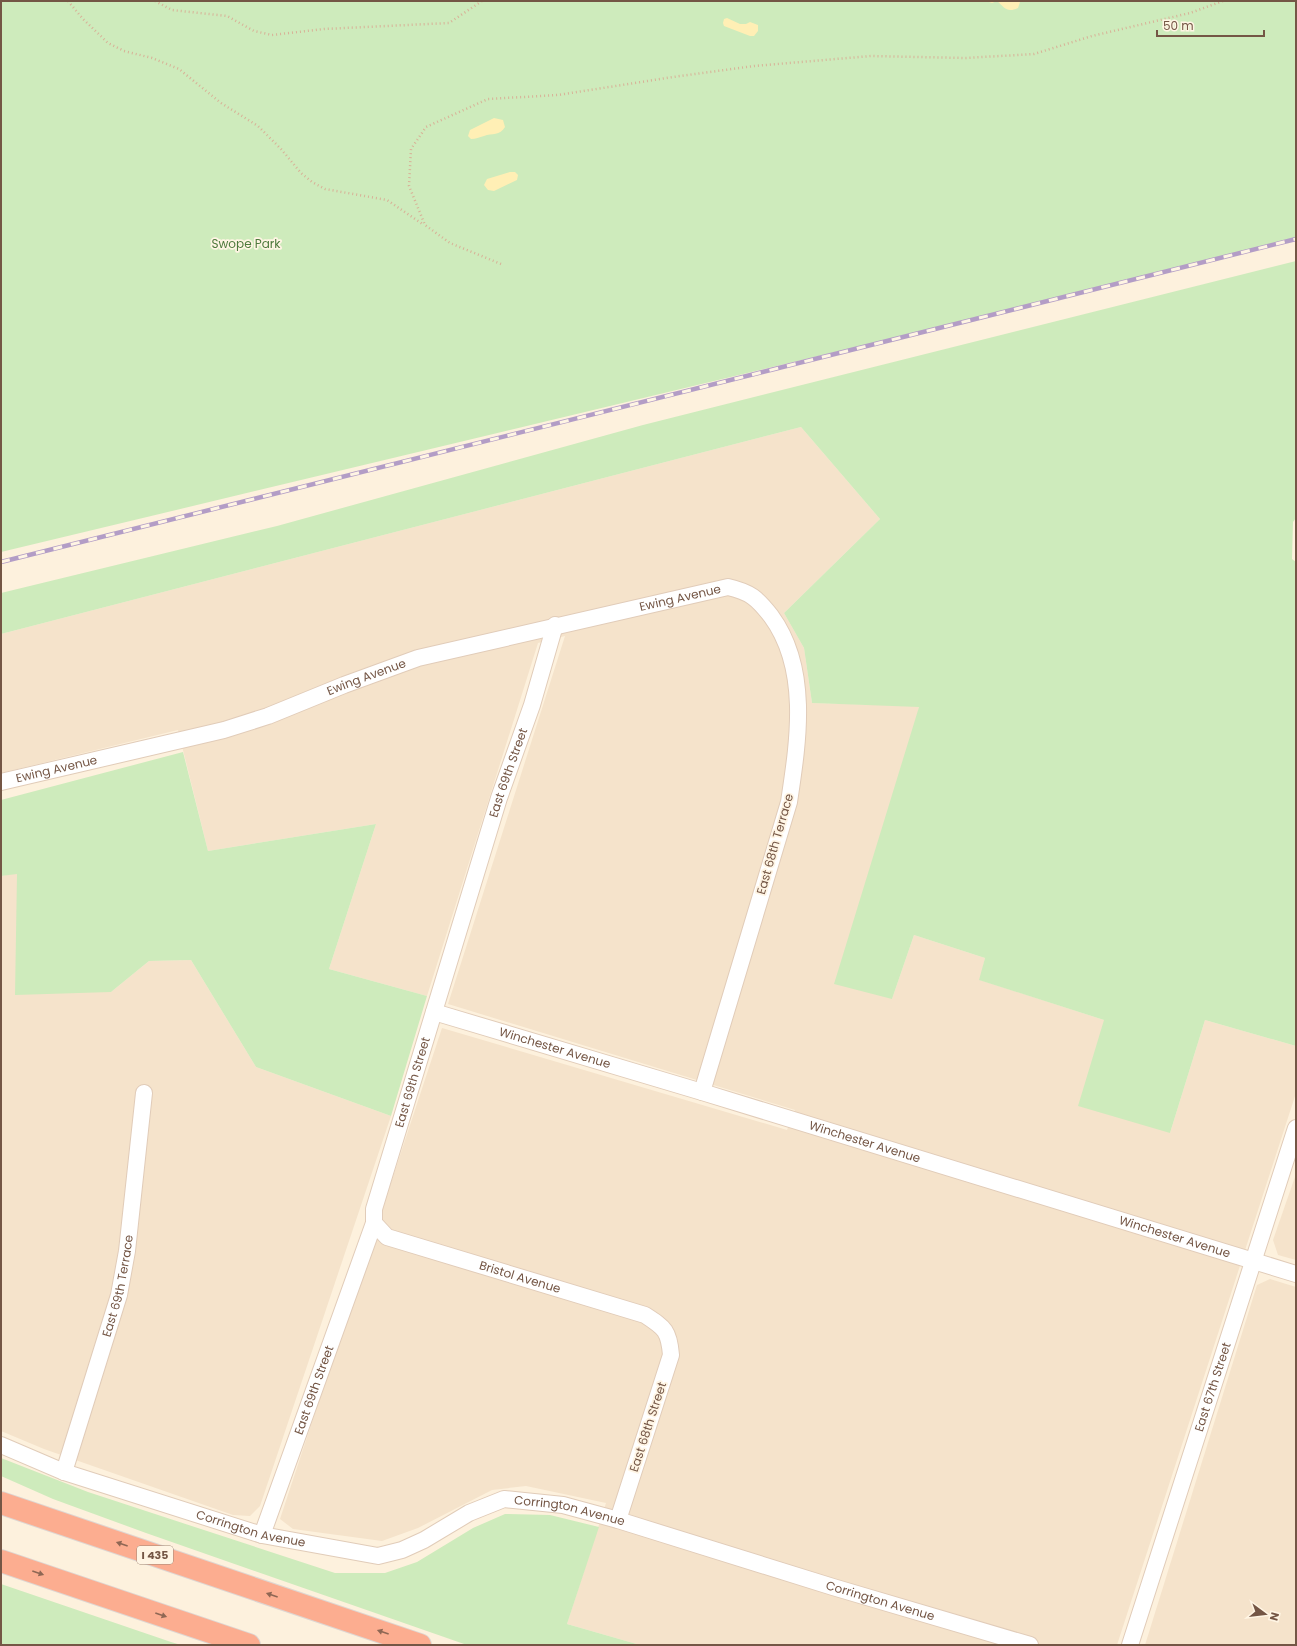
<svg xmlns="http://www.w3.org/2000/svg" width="1297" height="1646" font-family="Poppins,sans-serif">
	<rect width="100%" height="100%" fill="#fdf1dd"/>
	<g fill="#f5e3cb">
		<polygon points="801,427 880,519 784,613 804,648 812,703 919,706 892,999 914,935 985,958 980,980 1104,1020 1170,1133 1205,1020 1296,1046 1296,1093 1117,1645 640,1645 567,1624 606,1503 526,1486 492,1490 418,1528 382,1541 293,1529 280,1519 442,1028 787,1130 795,1110 448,1004 565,636 538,643 427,996 329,969 376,824 208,851 178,730 1,773 1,634"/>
		<polygon points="17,873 111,992 149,961 191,960 256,1067 391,1116 260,1506 250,1516 233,1515 44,1449 1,1431 1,876"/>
		<polygon points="1296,1174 1296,1260 1278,1255 1273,1240"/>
		<polygon points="1270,1279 1296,1287 1296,1645 1145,1645 1257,1285"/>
	</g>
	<g fill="#ceebbc">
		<polygon points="1,1 1296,1 1296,239 1052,300 1,552"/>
		<polygon points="1296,261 1296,518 1293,522 1292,559 1296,562 1296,1046 1205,1020 1170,1133 1078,1106 1104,1020 979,980 985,958 914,935 892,999 834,984 919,707 812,703 804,648 784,613 880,519 801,427 1,634 1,593 277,526 643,425"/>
		<polygon points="183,752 208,851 376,824 329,969 427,996 391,1116 256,1067 191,960 149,961 111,992 15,995 17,874 1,876 1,800"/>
		<polygon points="1,1458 88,1492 335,1573 385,1573 417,1562 473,1528 505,1514 550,1515 599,1527 567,1624 640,1645 467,1645 146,1533 53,1499 1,1476"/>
		<polygon points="1,1584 171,1642 181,1645 1,1645"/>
	</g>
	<g fill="#ffefb5">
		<path d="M986,1h34v1l-2,6c-11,5 -13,0 -21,-7l-5,2z"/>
		<polygon points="727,18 740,24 746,24 750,22 758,25 758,31 754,36 750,36 724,26 723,23 724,19"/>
		<path d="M494,118l9,2 2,7c-5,9 -13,6 -21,9 -5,1 -8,3 -13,3l-3,-3 2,-6z"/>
		<polygon points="510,172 515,172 518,175 517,180 494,191 488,190 484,185 487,179"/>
	</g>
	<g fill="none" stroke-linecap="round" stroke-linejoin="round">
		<g stroke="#e1ccb9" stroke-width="18">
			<g id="street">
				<path id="s1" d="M1,782l223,-52 44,-14 76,-31 74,-27 310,-71c22,5 29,11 43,29 39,53 27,126 18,186l-87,290"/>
				<path id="s2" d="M434,1012l268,80 594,182"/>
				<path id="s3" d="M374,1223l13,14 258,78c20,13 24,16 26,40l-53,165"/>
				<path id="s4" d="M1,1445l63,27 198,63 116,21 24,-6 22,-10 45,-27 35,-14 59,6 55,15 215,67 197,58"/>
				<path id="s5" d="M64,1472l55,-177 8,-44 17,-158"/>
				<path id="s6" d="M262,1535l112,-312v-14l125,-411 33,-93 23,-80"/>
				<path id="s7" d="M1130,1645l166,-517"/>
			</g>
		</g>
		<g stroke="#ded6d2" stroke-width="24">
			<g id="highway">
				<polyline points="1,1503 420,1645"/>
				<polyline points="1,1561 249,1645"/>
			</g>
		</g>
		<g stroke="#d8b197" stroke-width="2.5" stroke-dasharray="1 3" stroke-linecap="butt">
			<polyline points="68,1 83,19 108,43 124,51 152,58 179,69 221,103 258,126 281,149 301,173 312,182 325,189 387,200 424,225"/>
			<polyline points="155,1 172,10 227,16 254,31 272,35 324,29 449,23 482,1"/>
			<polyline points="501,264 450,243 425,225 409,186 411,149 426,127 488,99 558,95 673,77 754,66 871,56 966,58 1034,54 1092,36 1190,13 1223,1"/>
		</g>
		<use href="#street" stroke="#fff" stroke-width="16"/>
		<use href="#highway" stroke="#fcad90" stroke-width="22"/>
		<g stroke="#b39dc6" stroke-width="4.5">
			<polyline id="rail" points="1,562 1296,239"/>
		</g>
		<use href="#rail" stroke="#fff5e4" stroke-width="3" stroke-dasharray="9" stroke-linecap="butt"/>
	</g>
	<defs><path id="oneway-solid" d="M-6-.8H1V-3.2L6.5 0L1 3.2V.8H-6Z"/></defs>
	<g fill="#8f6754">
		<use href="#oneway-solid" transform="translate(122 1544) rotate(-161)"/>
		<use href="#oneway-solid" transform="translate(38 1573) rotate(19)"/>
		<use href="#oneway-solid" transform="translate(272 1595) rotate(-161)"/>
		<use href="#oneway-solid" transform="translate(161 1615) rotate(19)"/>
		<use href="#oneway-solid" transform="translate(383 1632) rotate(-161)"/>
	</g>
	<g text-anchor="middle" stroke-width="3.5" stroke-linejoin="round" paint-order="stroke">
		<rect fill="#fff5e4" stroke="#9e8675" stroke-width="1" x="137" y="1546" width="36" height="18" rx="3"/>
		<g font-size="11" font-weight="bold" fill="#745645">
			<text x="155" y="1559">I 435</text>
		</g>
		<g font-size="12" fill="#4e7a3c" stroke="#fff5e4">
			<text x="246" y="248">Swope Park</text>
		</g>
		<g font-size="12" fill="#745645" stroke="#fff5e4">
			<text dy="4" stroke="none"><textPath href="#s1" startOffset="705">Ewing Avenue</textPath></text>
			<text dy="4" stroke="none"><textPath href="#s1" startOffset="381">Ewing Avenue</textPath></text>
			<text dy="4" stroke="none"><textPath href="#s1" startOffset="57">Ewing Avenue</textPath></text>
			<text dy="4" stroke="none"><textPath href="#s6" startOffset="802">East 69th Street</textPath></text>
			<text transform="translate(775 844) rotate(-74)" y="4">East 68th Terrace</text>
			<text dy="4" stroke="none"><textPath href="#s2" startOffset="126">Winchester Avenue</textPath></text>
			<text dy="4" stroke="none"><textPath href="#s6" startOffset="478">East 69th Street</textPath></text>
			<text dy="4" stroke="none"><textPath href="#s2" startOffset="450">Winchester Avenue</textPath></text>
			<text dy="4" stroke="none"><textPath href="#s2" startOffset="774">Winchester Avenue</textPath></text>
			<text dy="4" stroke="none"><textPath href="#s3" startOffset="158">Bristol Avenue</textPath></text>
			<text dy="4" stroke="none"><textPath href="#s5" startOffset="194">East 69th Terrace</textPath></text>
			<text dy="4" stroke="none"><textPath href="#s7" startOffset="271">East 67th Street</textPath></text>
			<text dy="4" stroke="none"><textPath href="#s6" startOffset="154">East 69th Street</textPath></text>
			<text transform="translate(648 1427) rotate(-72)" y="4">East 68th Street</text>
			<text dy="4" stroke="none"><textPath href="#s4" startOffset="600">Corrington Avenue</textPath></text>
			<text dy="4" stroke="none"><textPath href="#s4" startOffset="264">Corrington Avenue</textPath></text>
			<text dy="4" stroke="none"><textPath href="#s4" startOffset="924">Corrington Avenue</textPath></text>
		</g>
	</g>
	<rect width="1297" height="1646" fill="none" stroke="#745645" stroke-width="4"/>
	<g transform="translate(1265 1614) rotate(105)" stroke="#fff5e4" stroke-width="3" paint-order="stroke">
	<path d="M0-3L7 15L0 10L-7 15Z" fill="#745645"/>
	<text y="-6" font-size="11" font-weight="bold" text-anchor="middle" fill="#745645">N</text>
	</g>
	<path d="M1157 30v6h107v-6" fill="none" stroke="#745645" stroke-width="2"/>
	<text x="1163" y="30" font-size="12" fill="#745645" stroke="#fff5e4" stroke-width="3" paint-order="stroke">50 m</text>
</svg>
